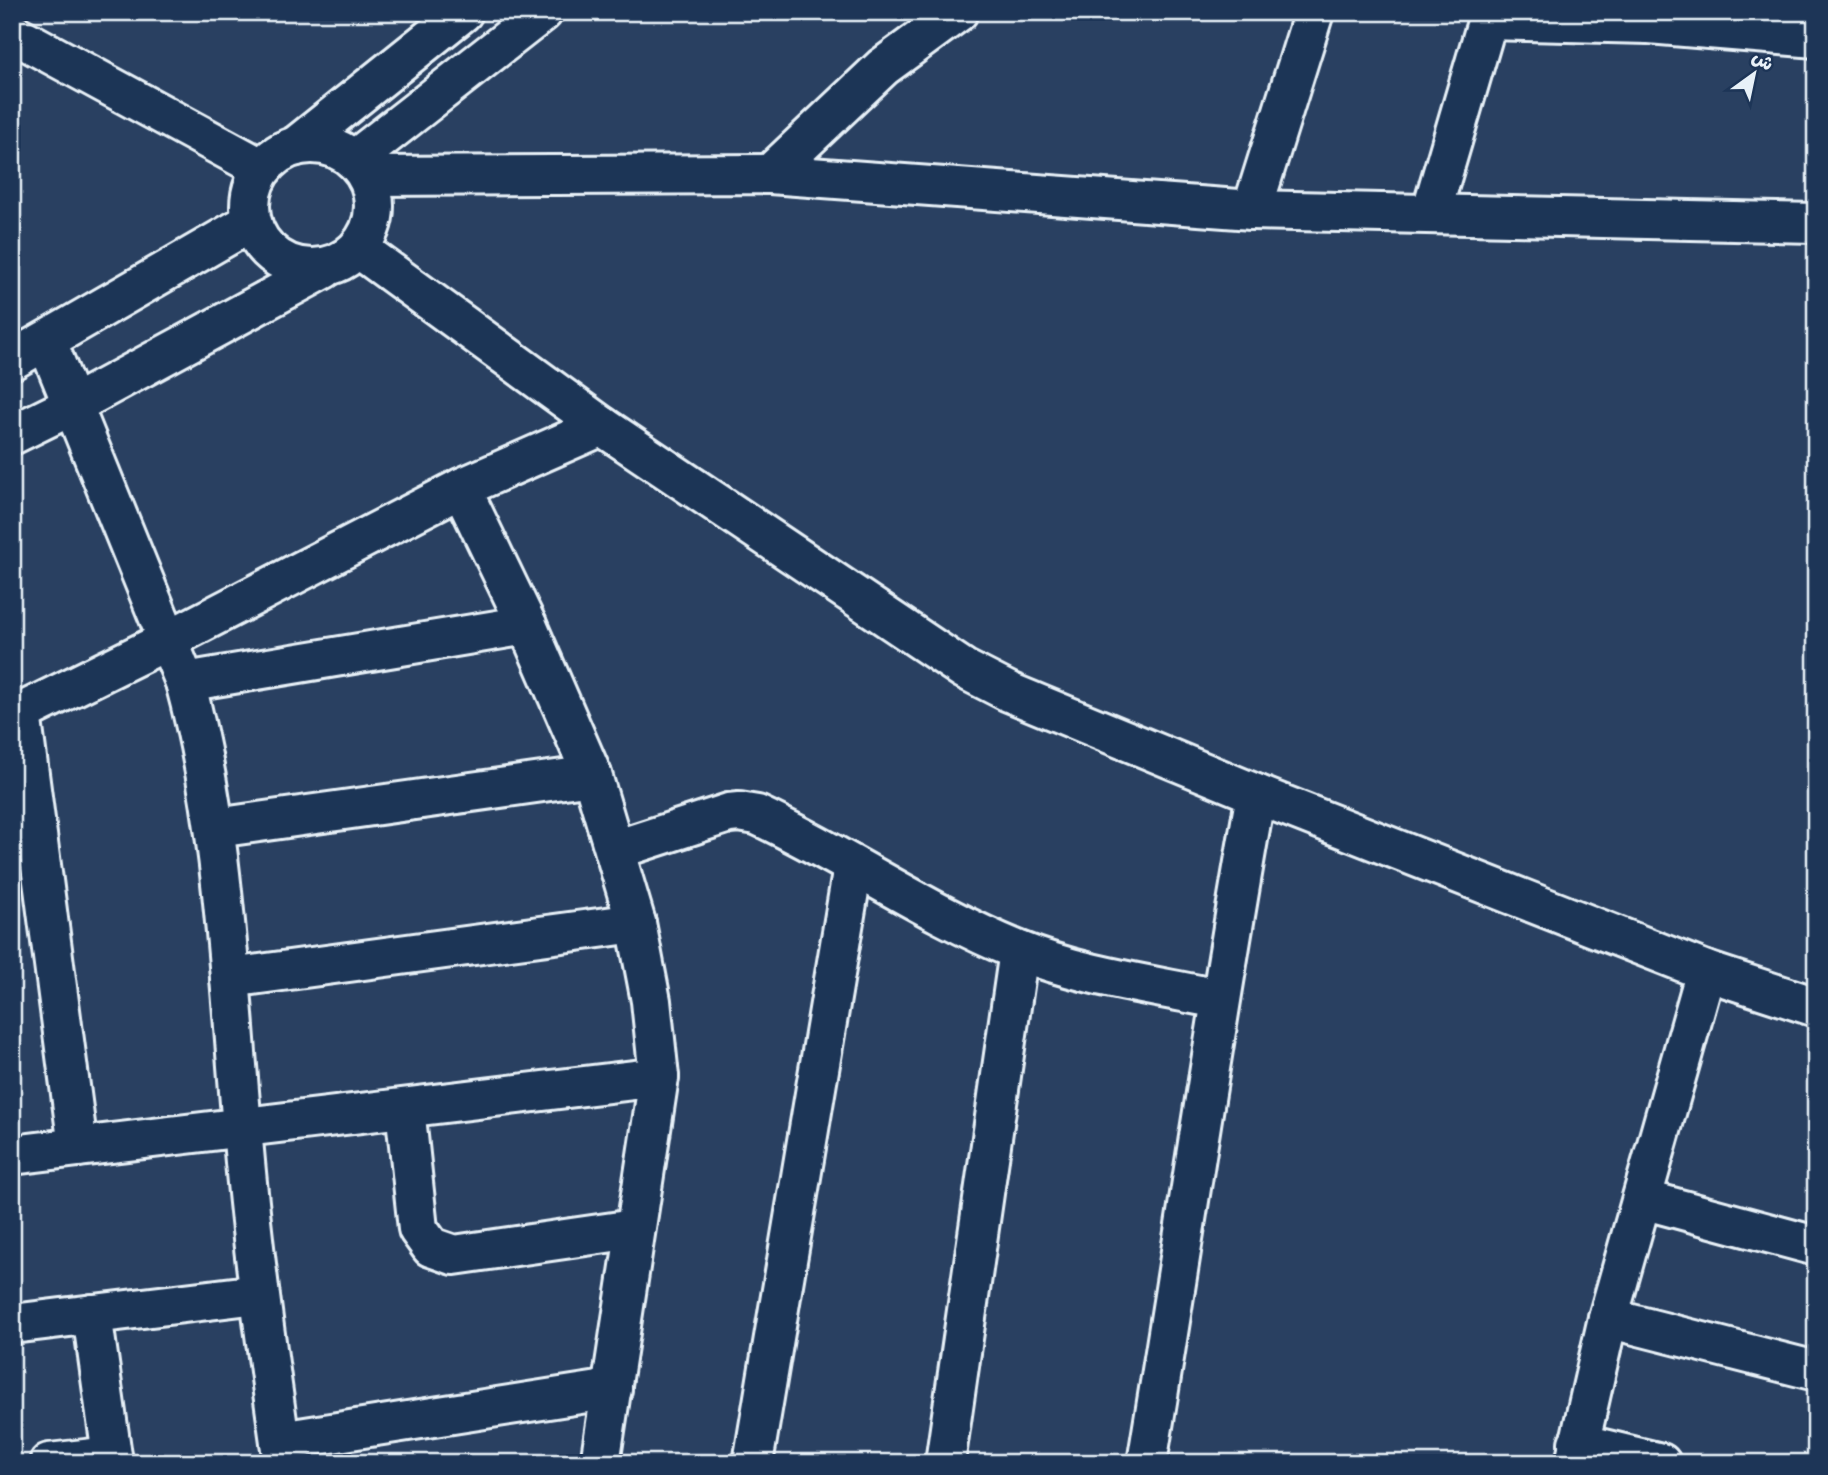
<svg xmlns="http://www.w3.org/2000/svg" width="1828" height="1475" font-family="Pangolin,'Playpen Sans Arabic',sans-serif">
	<rect width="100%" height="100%" fill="#294061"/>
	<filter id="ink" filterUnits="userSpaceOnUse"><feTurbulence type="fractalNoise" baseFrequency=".0143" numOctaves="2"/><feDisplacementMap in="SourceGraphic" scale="14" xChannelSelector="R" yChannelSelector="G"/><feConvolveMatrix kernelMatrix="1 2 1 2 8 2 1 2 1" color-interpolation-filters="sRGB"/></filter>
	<g filter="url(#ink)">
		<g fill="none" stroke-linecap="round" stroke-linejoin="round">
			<g stroke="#e8f1f8" stroke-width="44">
				<g id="minor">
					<polyline points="1488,20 1649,24 1652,12"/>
					<polyline points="1649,24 1816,38"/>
					<polyline points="12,33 261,168"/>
					<circle cx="312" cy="206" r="62"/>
					<polyline points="296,146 463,12"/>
					<polyline points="354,160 543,12"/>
					<polyline points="770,174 883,67 958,12"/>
					<polyline points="367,176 770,174 1252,210 1816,223"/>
					<polyline points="1252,210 1314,12"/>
					<polyline points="1431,213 1490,12"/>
					<polyline points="359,249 602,426 964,669 1009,692 1256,794 1706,971 1816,1007"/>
					<path d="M47,342l138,340c39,145 44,296 57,445 9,113 25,224 41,336"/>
					<polyline points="12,360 251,222"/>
					<polyline points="12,435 73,405 324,269"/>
					<polyline points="461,488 527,625 592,775 636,923 651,1001 659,1077 600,1463"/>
					<polyline points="185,682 527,625"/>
					<polyline points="21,713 78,1147"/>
					<polyline points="12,717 168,640 461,488 602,426"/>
					<polyline points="216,828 592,775"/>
					<path d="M615,850l114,-37 10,-1 18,3c88,41 169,98 260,135 64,26 135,35 202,49"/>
					<polyline points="230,978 636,923"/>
					<polyline points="405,1108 418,1229 431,1247 454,1255 634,1229"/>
					<polyline points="12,1155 659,1077"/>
					<polyline points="1642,1199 1816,1246"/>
					<polyline points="92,1314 113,1463"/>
					<polyline points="1608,1318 1816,1371"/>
					<polyline points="12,1324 258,1294"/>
					<polyline points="280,1441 612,1389"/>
					<polyline points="1578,1443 1661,1463"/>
					<polyline points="49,1463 112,1456"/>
					<polyline points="753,1463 853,867"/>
					<polyline points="945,1463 1019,951"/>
					<path d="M1147,1463c37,-223 69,-447 109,-669"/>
					<polyline points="1575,1463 1608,1318 1706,971"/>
				</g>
			</g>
			<use href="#minor" stroke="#1d3557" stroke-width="38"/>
		</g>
	</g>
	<rect width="1828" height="1475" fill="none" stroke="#1d3557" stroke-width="42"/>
	<rect x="21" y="21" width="1786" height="1433" fill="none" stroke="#e8f1f8" stroke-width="2.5" filter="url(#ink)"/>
	<g transform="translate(1754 74) rotate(33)" stroke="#1d3557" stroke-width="5" paint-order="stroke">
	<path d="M0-5L12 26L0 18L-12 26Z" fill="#e8f1f8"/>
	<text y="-10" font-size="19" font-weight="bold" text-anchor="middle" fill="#e8f1f8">ش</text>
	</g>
</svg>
